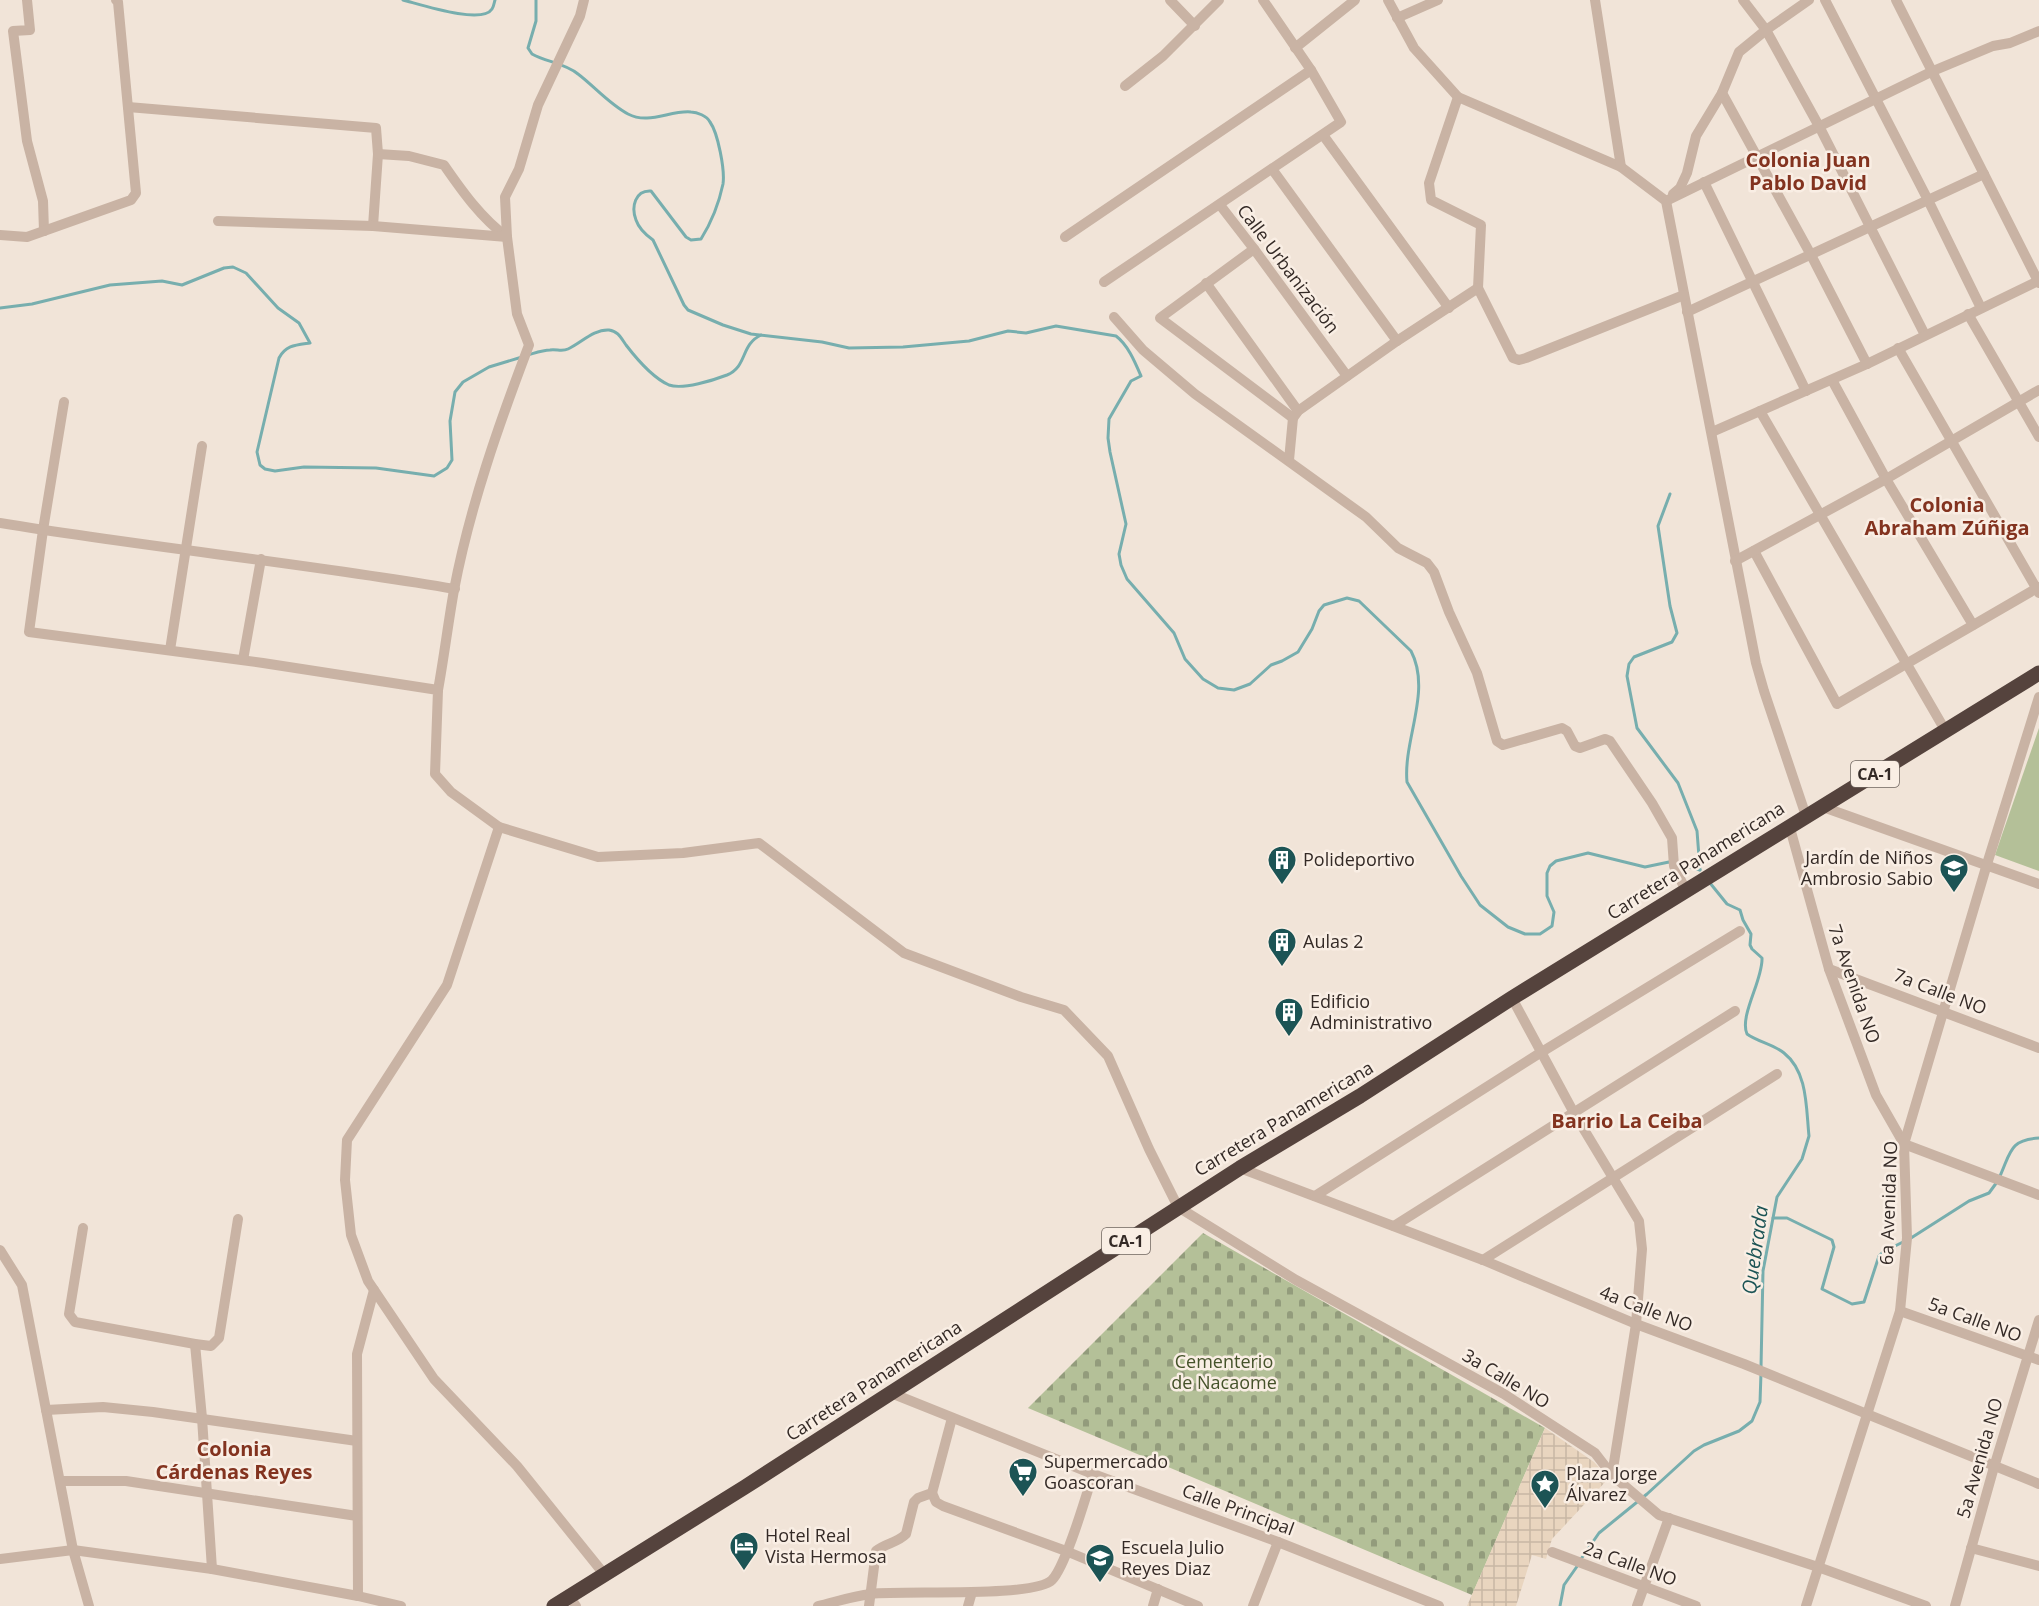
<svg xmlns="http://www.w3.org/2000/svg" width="2039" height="1606" font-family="'Open Sans',sans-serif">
	<defs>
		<pattern id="cemetery-stones" width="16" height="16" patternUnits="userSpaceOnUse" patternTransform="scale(1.5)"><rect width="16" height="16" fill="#b4c098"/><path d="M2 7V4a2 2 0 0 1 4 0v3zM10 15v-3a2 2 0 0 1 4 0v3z" fill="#939c7c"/></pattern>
		<pattern id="plaza-grid" width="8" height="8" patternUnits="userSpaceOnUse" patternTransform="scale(1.5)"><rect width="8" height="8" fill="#e9d5bf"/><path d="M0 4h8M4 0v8" fill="none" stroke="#c8b7a4"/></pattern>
	</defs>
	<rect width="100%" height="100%" fill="#f1e4d8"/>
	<polygon fill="#b4c098" points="2039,728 2039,871 1995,855"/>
	<polygon fill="url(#cemetery-stones)" points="1203,1233 1545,1428 1472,1595 1028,1408"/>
	<polygon fill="url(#plaza-grid)" points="1545,1428 1594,1462 1609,1478 1552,1539 1546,1559 1532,1555 1516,1606 1467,1606"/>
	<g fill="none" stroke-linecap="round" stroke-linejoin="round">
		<g stroke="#77aeae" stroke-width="3">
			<path d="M403,0c16,4 79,25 89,9 2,-3 2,-6 3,-9"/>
			<path d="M536,0v21l-8,27 4,6c14,8 33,9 46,20 16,12 31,30 50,40 21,11 42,-4 63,-2 6,0 16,4 19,10 8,11 15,48 13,62 -4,19 -12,39 -22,55l-10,1 -5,-3 -35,-46c-16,-1 -20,16 -15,29 3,9 10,15 17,20l31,65 4,5 35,15 28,9 71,8 27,6 54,-1 66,-6 39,-10 18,2 30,-7 60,10c12,9 19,26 25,40l-10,5 -22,38 -1,19 2,14 16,72 -7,30 2,11 6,14 47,54 11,26 18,20 15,9 16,2 16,-6 21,-19 11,-4 16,-9 14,-23 7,-18 5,-6 23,-7 12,3 52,50c21,40 -8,89 -4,131l54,94 19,29 28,22 17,7h15l12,-8 2,-14 -7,-16v-23l3,-7 6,-5 32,-8 57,14 24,-5 31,8"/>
			<path d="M0,308l32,-4 78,-19 52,-4 20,4 42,-17 9,-1 13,6 32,35 21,15 11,20c-14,2 -24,2 -31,15l-22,94 3,13 5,4 10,2 29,-4 72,1 58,8 13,-8 5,-8 -2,-39 5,-29 8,-10 26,-15 33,-10"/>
			<path d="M528,355c7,-2 15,-5 22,-5 7,-1 12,2 18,-1 13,-6 26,-20 41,-19 9,1 12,8 17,15 10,13 27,33 43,40 14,5 45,-5 58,-10 21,-9 13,-30 34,-40"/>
			<polyline points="1670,494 1658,526 1670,606 1677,633 1672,642 1634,657 1629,664 1627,676 1637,728 1678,783 1697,831 1700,870"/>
			<path d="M1710,883l17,21 13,6 3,10 8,14 -1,11 2,4 10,9c1,22 -23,58 -15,76 11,8 26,10 37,19 24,19 22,55 25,83l-7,23 -25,38 -4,21 -10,53 -2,96"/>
			<path d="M2000,1176c11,-24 9,-36 39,-38"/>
			<polyline points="1773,1218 1787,1218 1832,1240 1834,1247 1822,1289 1852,1304 1864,1302 1879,1256 1883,1252 1905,1241"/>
			<polyline points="1911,1238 1969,1201 1989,1193 1997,1182"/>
			<polyline points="1581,1559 1599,1533 1647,1494 1694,1451 1704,1445 1739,1431 1752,1421 1760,1402 1761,1373"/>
			<polyline points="1560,1606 1564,1585 1578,1565"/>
		</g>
		<g stroke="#c9b3a4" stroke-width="10">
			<polyline points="27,0 30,30 13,31 27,141 43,201 44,231"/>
			<polyline points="1170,0 1195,26"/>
			<polyline points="1388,0 1414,48 1458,97 1621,167 1666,201 1756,663 1764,691 1806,816"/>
			<polyline points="1595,0 1621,167"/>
			<polyline points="1743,0 1766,30 1820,128 1925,335"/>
			<polyline points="1825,0 1928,200 1981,308"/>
			<polyline points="1896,0 2039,283"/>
			<polyline points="1397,18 1438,0"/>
			<polyline points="1295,48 1355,0"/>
			<polyline points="1125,86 1163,56 1219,0"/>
			<polyline points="1722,93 1811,255 1867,364"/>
			<polyline points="1458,97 1429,183 1431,200 1481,225 1478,288 1513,358 1519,360 1526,358 1684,295"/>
			<polyline points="128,107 376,128 378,154 373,226"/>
			<polyline points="1323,135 1449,308"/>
			<path d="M378,154l31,2 35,9c18,26 37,53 63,72l10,77 12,31c-30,79 -59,161 -75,245 -6,34 -10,67 -16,100"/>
			<polyline points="1272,169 1397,341"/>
			<polyline points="1704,182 1806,391"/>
			<polyline points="1673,194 1680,188 1687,173 1696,136 1722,93 1739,52 1766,30 1809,0"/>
			<polyline points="1666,201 1933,71 1993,46 2010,43 2039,31"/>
			<polyline points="1220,205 1254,249 1347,376"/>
			<polyline points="218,221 373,226 507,237 505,197 519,169 538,105 580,16 584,0"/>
			<polyline points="0,235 27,237 131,200 136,193 118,2 116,0"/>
			<polyline points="1065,237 1311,70"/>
			<polyline points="1254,249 1160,318 1293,418"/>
			<polyline points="1104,282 1341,122 1311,70 1263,0"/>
			<polyline points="1206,283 1298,411"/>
			<polyline points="1687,312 1984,174"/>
			<polyline points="1968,314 2039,437"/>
			<polyline points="1114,317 1143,350 1195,394 1366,517 1398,548 1427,563 1434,572 1449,612 1477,673 1497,741 1503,745 1562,728 1567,731 1575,746 1580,748 1605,739 1610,741 1652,803 1672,838 1674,866 1686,891"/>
			<polyline points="1898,348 2039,593"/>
			<polyline points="1832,380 1886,479 1973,625"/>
			<polyline points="64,402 43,530 29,632 263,663 438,690 435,774 451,792 499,827 447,985 347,1140 345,1180 351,1235 368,1281 434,1379 517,1466 604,1574"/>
			<polyline points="1760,411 1945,730"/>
			<polyline points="1712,432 1867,364 2038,281"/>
			<polyline points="1289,460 1293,418 1298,411 1397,341 1478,288"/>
			<path d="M0,523c151,25 304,40 455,66"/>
			<polyline points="1754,551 1837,704 2039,587"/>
			<polyline points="1735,561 1886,479 2039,390"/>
			<polyline points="170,650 202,446"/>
			<polyline points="243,660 261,559"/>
			<polyline points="1823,807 2039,884"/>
			<polyline points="499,827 598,857 683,853 759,843 904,953 1021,997 1064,1010 1108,1056 1149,1149 1178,1207 1296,1280 1504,1394 1595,1453 1612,1475 1659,1515 1818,1567 1926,1606"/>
			<polyline points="1790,828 1829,969 1876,1095 1904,1144"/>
			<polyline points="1829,969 2039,1048"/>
			<polyline points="1512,998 1574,1113 1639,1221 1642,1249 1636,1324 1612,1475"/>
			<polyline points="1904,1144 2039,1195"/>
			<polyline points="1240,1168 1483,1260 1636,1324 1744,1364 2039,1484"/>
			<polyline points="1315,1196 1540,1053 1740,931"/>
			<polyline points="1394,1226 1735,1011"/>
			<polyline points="83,1228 69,1314 75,1322 195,1344 211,1346 219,1338 238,1219"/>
			<polyline points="0,1250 22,1285 73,1550 89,1606"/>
			<polyline points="1483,1260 1777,1074"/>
			<polyline points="1900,1311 2039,1360"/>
			<polyline points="195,1344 202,1418 212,1569"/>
			<polyline points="891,1393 1093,1474 1278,1542 1439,1606"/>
			<polyline points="46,1410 103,1407 153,1412 357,1441"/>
			<polyline points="60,1481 126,1481 357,1516"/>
			<polyline points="932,1493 936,1502 943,1506 1066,1551 1198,1606"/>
			<polyline points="1971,1548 2039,1566"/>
			<polyline points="1552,1552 1696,1606"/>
			<polyline points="0,1559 73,1550 212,1569 358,1596 401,1606"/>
			<polyline points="358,1596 357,1354 374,1290"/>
			<polyline points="569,1596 576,1606"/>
			<path d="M818,1606c17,-4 35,-10 53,-12 32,-4 163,4 181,-14 14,-14 34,-84 41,-106"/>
			<path d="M869,1606l7,-55c10,-8 21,-8 30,-17l8,-32 4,-4 14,-5 20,-75"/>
			<polyline points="968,1606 972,1592"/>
			<polyline points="1153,1606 1158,1589"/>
			<polyline points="1253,1606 1278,1542"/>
			<polyline points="1637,1606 1669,1518"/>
			<polyline points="1806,1606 1900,1311 1907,1238 1904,1144 1987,864 2039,697"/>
			<polyline points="1955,1606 1994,1467 2039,1320"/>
		</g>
		<polyline stroke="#55433d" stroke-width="15" points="554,1606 745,1487 1240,1168 1360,1096 1512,998 2039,673"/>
	</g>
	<defs>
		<g id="building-pin" transform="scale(1.5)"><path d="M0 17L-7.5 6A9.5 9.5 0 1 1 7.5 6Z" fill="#1c5455" stroke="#f9eee4"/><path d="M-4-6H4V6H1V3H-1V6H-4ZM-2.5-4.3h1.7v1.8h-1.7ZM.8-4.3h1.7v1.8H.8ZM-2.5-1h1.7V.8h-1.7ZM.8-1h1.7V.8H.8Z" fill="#fff"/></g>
		<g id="school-pin" transform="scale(1.5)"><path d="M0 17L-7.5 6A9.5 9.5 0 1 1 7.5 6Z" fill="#1c5455" stroke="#f9eee4"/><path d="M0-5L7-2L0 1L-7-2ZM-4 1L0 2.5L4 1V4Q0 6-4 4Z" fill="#fff"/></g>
		<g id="supermarket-pin" transform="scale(1.5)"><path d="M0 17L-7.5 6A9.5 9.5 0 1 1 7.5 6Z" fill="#1c5455" stroke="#f9eee4"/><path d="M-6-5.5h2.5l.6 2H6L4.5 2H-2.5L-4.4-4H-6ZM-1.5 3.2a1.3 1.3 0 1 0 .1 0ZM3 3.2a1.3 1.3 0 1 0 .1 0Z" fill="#fff"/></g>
		<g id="sight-pin" transform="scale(1.5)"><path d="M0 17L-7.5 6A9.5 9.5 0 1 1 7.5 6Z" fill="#1c5455" stroke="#f9eee4"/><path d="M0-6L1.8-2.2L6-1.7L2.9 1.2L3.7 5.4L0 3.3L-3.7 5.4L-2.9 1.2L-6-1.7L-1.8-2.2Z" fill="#fff"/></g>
		<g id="hotel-pin" transform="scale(1.5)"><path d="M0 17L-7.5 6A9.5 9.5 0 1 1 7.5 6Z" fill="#1c5455" stroke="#f9eee4"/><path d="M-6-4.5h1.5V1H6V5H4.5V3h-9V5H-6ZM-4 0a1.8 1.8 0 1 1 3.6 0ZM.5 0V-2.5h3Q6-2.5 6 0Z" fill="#fff"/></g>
	</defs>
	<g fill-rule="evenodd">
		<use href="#building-pin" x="1282" y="860"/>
		<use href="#school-pin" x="1954" y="868"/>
		<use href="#building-pin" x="1282" y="942"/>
		<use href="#building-pin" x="1289" y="1012"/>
		<use href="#supermarket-pin" x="1023" y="1472"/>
		<use href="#sight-pin" x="1545" y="1484"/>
		<use href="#hotel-pin" x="744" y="1546"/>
		<use href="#school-pin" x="1100" y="1558"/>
	</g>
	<g text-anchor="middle" stroke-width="5" stroke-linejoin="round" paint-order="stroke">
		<g fill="#f9eee4" stroke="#6f655f" stroke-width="1.5">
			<rect x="1851" y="761" width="48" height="26" rx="4.5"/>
			<rect x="1102" y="1228" width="48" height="26" rx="4.5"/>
		</g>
		<g font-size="16" font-weight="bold" fill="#342a26">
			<text x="1875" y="780">CA-1</text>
			<text x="1126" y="1247">CA-1</text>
		</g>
		<g font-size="18" fill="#342a26" stroke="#f9eee4">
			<text transform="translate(1288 269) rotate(53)" y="6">Calle Urbanización</text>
			<text transform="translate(1696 861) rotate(-32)" y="6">Carretera Panamericana</text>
			<text transform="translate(1854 984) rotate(71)" y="6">7a Avenida NO</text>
			<text transform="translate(1940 992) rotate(21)" y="6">7a Calle NO</text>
			<text transform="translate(1284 1119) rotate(-31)" y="6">Carretera Panamericana</text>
			<text transform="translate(1889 1203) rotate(-88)" y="6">6a Avenida NO</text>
			<text transform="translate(1646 1309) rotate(21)" y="6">4a Calle NO</text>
			<text transform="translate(1975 1320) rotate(20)" y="6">5a Calle NO</text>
			<text transform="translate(1506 1379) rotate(31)" y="6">3a Calle NO</text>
			<text transform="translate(874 1381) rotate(-33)" y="6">Carretera Panamericana</text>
			<text transform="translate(1980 1458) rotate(-74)" y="6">5a Avenida NO</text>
			<text transform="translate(1238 1510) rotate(20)" y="6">Calle Principal</text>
			<text transform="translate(1630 1564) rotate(20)" y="6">2a Calle NO</text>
		</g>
		<g font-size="18" fill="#342a26" stroke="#f9eee4" text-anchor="start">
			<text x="1933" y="864" text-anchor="end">Jardín de Niños<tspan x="1933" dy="21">Ambrosio Sabio</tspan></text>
			<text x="1303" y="866">Polideportivo</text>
			<text x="1303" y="948">Aulas 2</text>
			<text x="1310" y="1008">Edificio<tspan x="1310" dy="21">Administrativo</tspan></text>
			<text x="1044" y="1468">Supermercado<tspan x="1044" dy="21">Goascoran</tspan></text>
			<text x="1566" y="1480">Plaza Jorge<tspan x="1566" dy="21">Álvarez</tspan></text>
			<text x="765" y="1542">Hotel Real<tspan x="765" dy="21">Vista Hermosa</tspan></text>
			<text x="1121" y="1554">Escuela Julio<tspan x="1121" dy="21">Reyes Diaz</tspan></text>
		</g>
		<g font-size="18" fill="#45522a" stroke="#f9eee4">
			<text x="1224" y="1368">Cementerio<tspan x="1224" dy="21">de Nacaome</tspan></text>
		</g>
		<g font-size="20" font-weight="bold" fill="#83331f" stroke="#f9eee4">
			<text x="1808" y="167">Colonia Juan<tspan x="1808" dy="23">Pablo David</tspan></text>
			<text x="1947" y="512">Colonia<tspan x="1947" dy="23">Abraham Zúñiga</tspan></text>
			<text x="1627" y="1128">Barrio La Ceiba</text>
			<text x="234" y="1456">Colonia<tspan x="234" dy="23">Cárdenas Reyes</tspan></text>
		</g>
		<g font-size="20" font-style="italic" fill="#1c5455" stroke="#f9eee4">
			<text transform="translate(1755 1250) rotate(-82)" y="7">Quebrada</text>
		</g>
	</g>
</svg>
